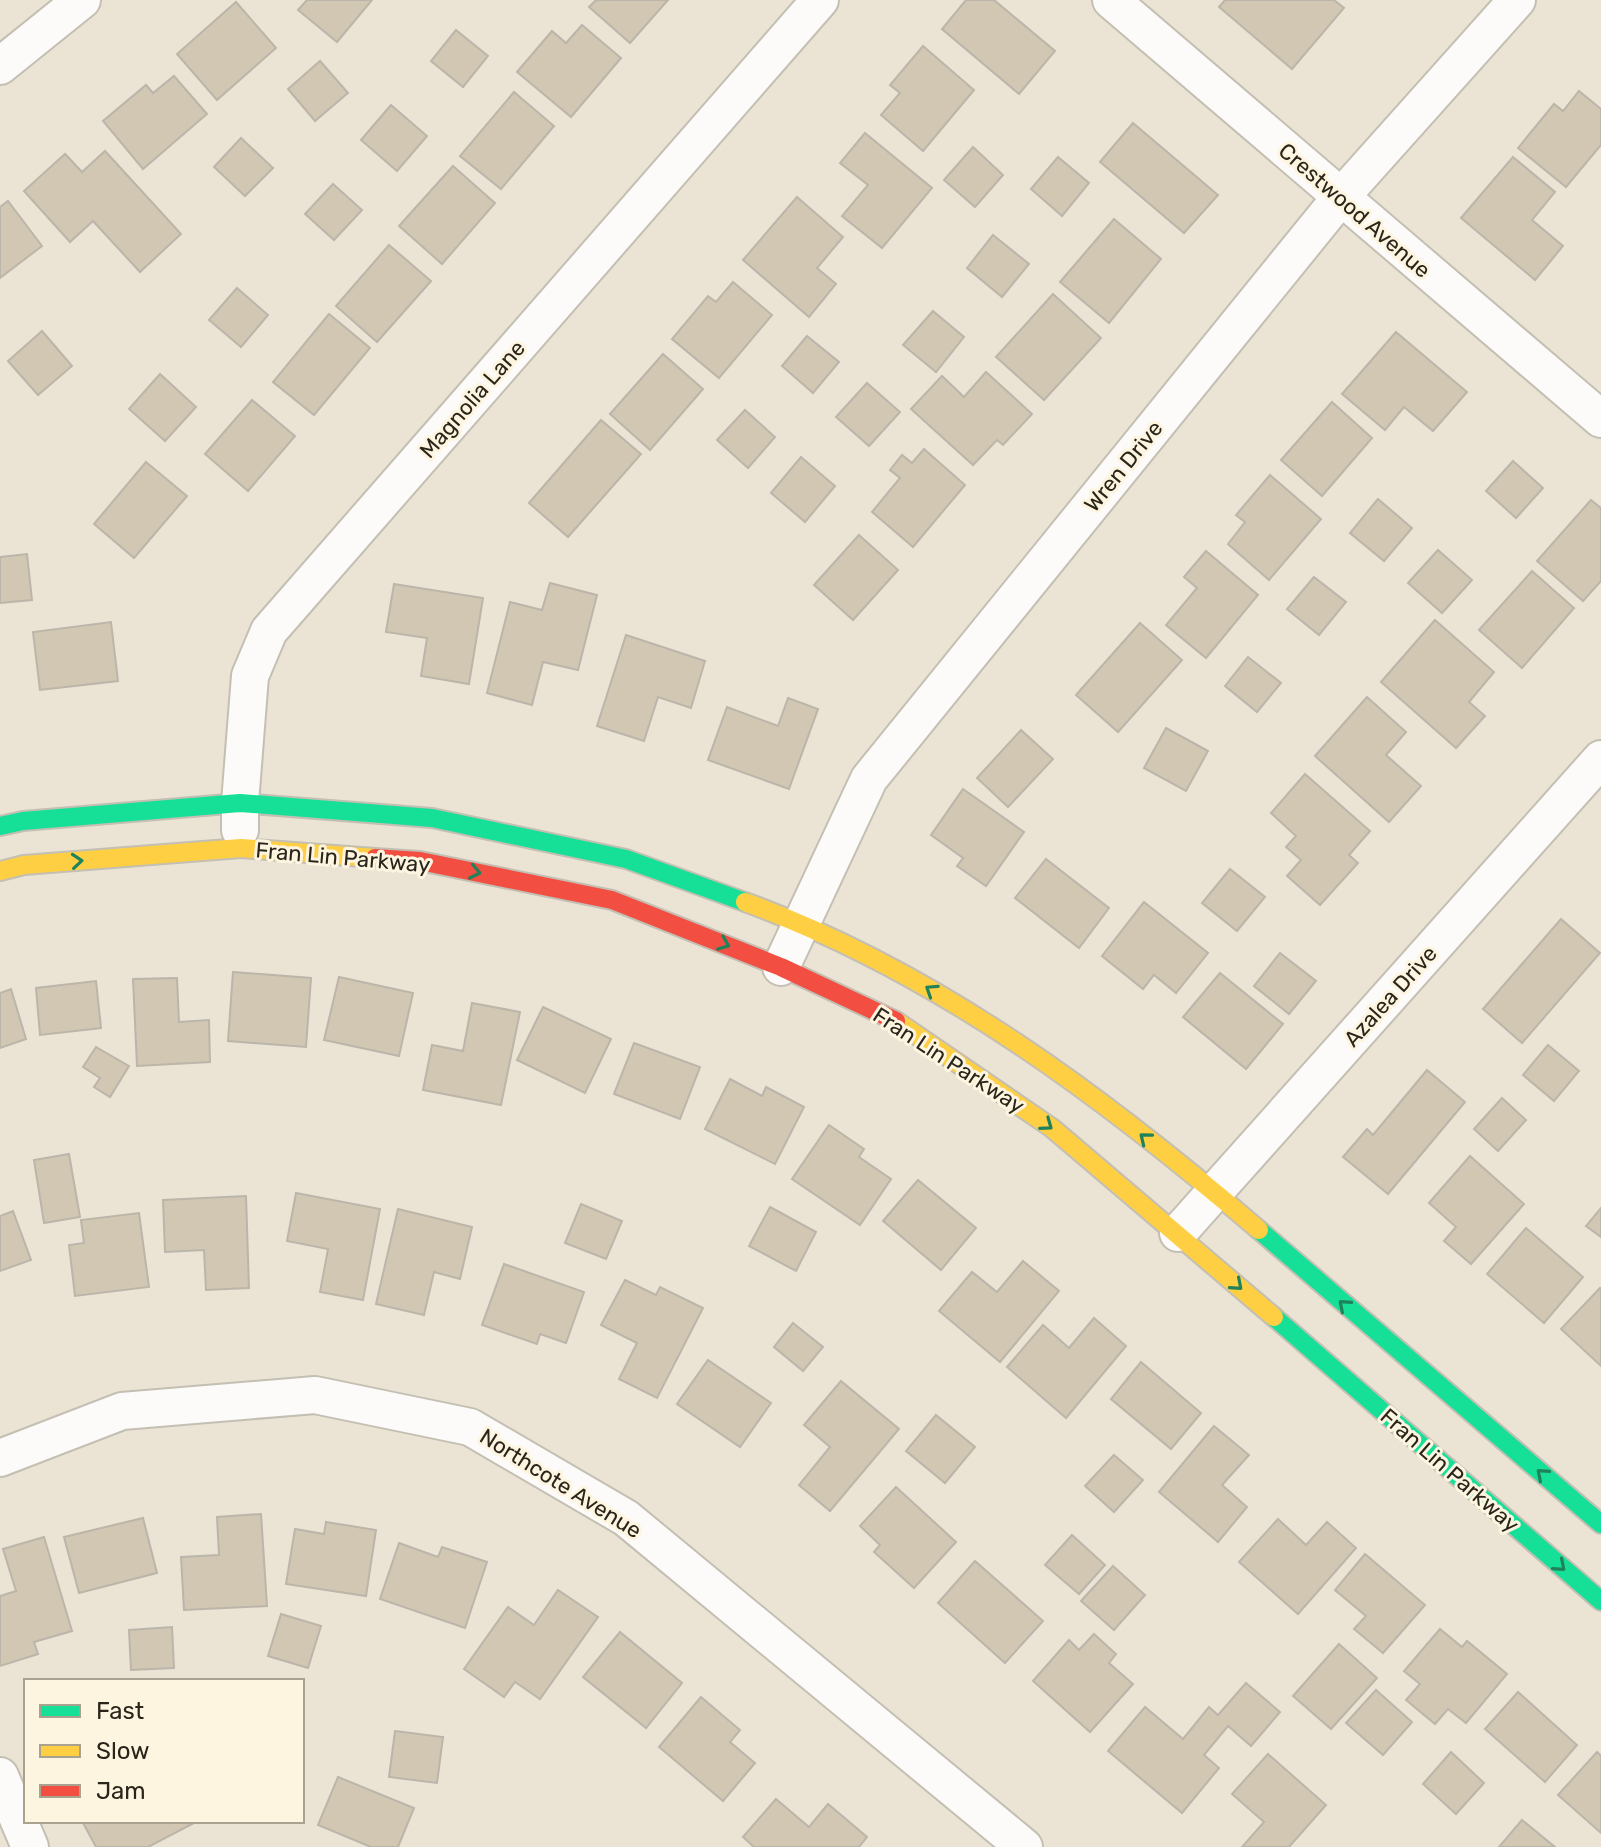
<svg xmlns="http://www.w3.org/2000/svg" width="1601" height="1847" font-family="Rubik,sans-serif">
	<rect width="100%" height="100%" fill="#ebe4d5"/>
	<g fill="#d1c7b2" stroke="#bbb5aa" stroke-width="2">
		<polygon points="307,0 372,0 337,42 298,10"/>
		<polygon points="596,0 668,0 630,43 589,7"/>
		<polygon points="966,0 994,0 1055,51 1019,94 942,29"/>
		<polygon points="1225,0 1334,0 1344,8 1292,69 1219,7"/>
		<polygon points="236,2 276,48 217,100 177,54"/>
		<polygon points="582,25 621,58 571,117 517,72 552,31 566,43"/>
		<polygon points="456,30 488,56 463,87 431,61"/>
		<polygon points="923,46 974,90 923,151 881,115 900,93 890,85"/>
		<polygon points="320,61 348,93 315,121 288,89"/>
		<polygon points="174,76 207,114 143,169 103,121 146,85 153,93"/>
		<polygon points="1579,91 1601,109 1601,145 1566,187 1518,148 1554,104 1563,111"/>
		<polygon points="514,92 554,126 501,189 460,156"/>
		<polygon points="391,105 427,136 397,171 361,140"/>
		<polygon points="1133,123 1218,195 1184,233 1100,162"/>
		<polygon points="865,133 932,188 882,248 842,216 868,185 840,163"/>
		<polygon points="241,138 273,168 245,196 214,167"/>
		<polygon points="973,147 1003,175 975,207 944,180"/>
		<polygon points="105,151 181,234 140,272 93,221 70,242 24,191 65,154 82,172"/>
		<polygon points="1058,157 1089,183 1062,216 1031,189"/>
		<polygon points="1513,157 1555,192 1532,220 1563,246 1535,280 1461,218"/>
		<polygon points="453,166 495,203 442,264 399,226"/>
		<polygon points="333,184 362,210 334,240 305,214"/>
		<polygon points="797,197 843,237 817,268 836,284 809,317 743,260"/>
		<polygon points="8,201 42,246 0,278 0,207"/>
		<polygon points="1114,219 1161,259 1109,323 1060,282"/>
		<polygon points="993,235 1029,264 1002,297 967,268"/>
		<polygon points="389,245 431,281 377,342 336,306"/>
		<polygon points="733,282 772,315 719,378 672,339 708,296 716,302"/>
		<polygon points="237,288 268,315 241,347 209,320"/>
		<polygon points="1053,294 1101,338 1044,400 996,357"/>
		<polygon points="933,311 964,337 936,372 903,345"/>
		<polygon points="329,314 370,348 314,415 273,382"/>
		<polygon points="42,331 72,366 38,395 8,361"/>
		<polygon points="1396,332 1467,392 1433,431 1404,407 1385,430 1342,394"/>
		<polygon points="807,336 839,362 813,393 782,366"/>
		<polygon points="663,354 703,389 650,450 610,414"/>
		<polygon points="986,372 1032,414 1003,445 997,440 973,465 911,409 942,376 964,397"/>
		<polygon points="160,374 196,407 165,441 129,409"/>
		<polygon points="867,383 900,412 869,446 836,417"/>
		<polygon points="252,400 295,436 248,491 205,454"/>
		<polygon points="1332,402 1372,438 1322,496 1281,460"/>
		<polygon points="745,410 775,437 748,468 717,440"/>
		<polygon points="601,420 641,454 568,537 529,503"/>
		<polygon points="924,449 965,485 913,547 872,512 900,478 890,470 902,455 912,463"/>
		<polygon points="801,457 835,486 805,522 771,493"/>
		<polygon points="1513,461 1543,488 1516,518 1486,491"/>
		<polygon points="146,462 187,496 134,558 94,524"/>
		<polygon points="1270,475 1321,519 1269,580 1228,544 1245,522 1236,515"/>
		<polygon points="1378,499 1412,528 1384,561 1350,533"/>
		<polygon points="1591,500 1601,508 1601,581 1583,601 1537,561"/>
		<polygon points="859,535 898,570 853,620 814,585"/>
		<polygon points="1438,550 1472,580 1442,613 1408,583"/>
		<polygon points="1206,551 1258,595 1206,658 1166,625 1197,588 1184,577"/>
		<polygon points="27,554 32,600 0,603 0,557"/>
		<polygon points="1532,571 1574,608 1522,668 1479,630"/>
		<polygon points="1314,577 1346,602 1319,635 1287,609"/>
		<polygon points="550,583 597,595 578,670 543,662 532,705 487,693 510,602 542,610"/>
		<polygon points="394,584 483,598 469,684 421,676 427,638 386,632"/>
		<polygon points="1435,620 1494,672 1469,702 1485,716 1456,748 1381,682"/>
		<polygon points="111,622 118,681 40,690 33,632"/>
		<polygon points="1140,623 1182,660 1118,732 1076,695"/>
		<polygon points="626,635 705,661 691,708 658,697 644,741 597,726"/>
		<polygon points="1248,657 1281,683 1257,712 1225,686"/>
		<polygon points="1367,697 1406,732 1386,755 1421,786 1389,822 1315,756"/>
		<polygon points="788,698 818,709 789,789 708,760 727,707 778,726"/>
		<polygon points="1166,728 1208,751 1186,791 1144,768"/>
		<polygon points="1021,730 1053,759 1008,807 977,778"/>
		<polygon points="1305,774 1370,831 1349,855 1358,863 1320,905 1287,876 1301,860 1286,847 1296,836 1271,813"/>
		<polygon points="963,789 1024,832 986,886 957,866 963,858 931,835"/>
		<polygon points="1046,859 1109,908 1079,948 1015,898"/>
		<polygon points="1230,869 1265,897 1237,931 1202,903"/>
		<polygon points="1144,902 1208,953 1176,993 1154,975 1143,989 1102,956"/>
		<polygon points="1561,919 1600,953 1522,1043 1483,1009"/>
		<polygon points="1280,953 1316,981 1289,1014 1254,986"/>
		<polygon points="233,972 311,978 306,1047 228,1041"/>
		<polygon points="1220,973 1283,1024 1246,1069 1183,1017"/>
		<polygon points="339,977 413,993 399,1056 324,1040"/>
		<polygon points="177,978 179,1022 209,1020 210,1062 137,1066 133,979"/>
		<polygon points="96,981 101,1028 40,1035 36,988"/>
		<polygon points="11,989 26,1039 0,1048 0,993"/>
		<polygon points="472,1003 520,1012 501,1105 423,1090 432,1045 463,1051"/>
		<polygon points="543,1007 611,1039 585,1093 517,1060"/>
		<polygon points="634,1043 700,1067 680,1119 614,1094"/>
		<polygon points="1548,1045 1579,1071 1554,1101 1523,1075"/>
		<polygon points="96,1047 129,1066 110,1097 94,1087 100,1078 83,1067"/>
		<polygon points="1427,1070 1465,1102 1388,1194 1343,1157 1367,1129 1373,1135"/>
		<polygon points="730,1079 762,1096 766,1087 804,1107 775,1164 705,1129"/>
		<polygon points="1502,1098 1526,1120 1498,1151 1474,1129"/>
		<polygon points="829,1125 864,1149 859,1157 891,1179 860,1225 792,1179"/>
		<polygon points="69,1154 80,1217 44,1223 34,1160"/>
		<polygon points="1470,1156 1524,1204 1471,1264 1444,1241 1456,1227 1429,1203"/>
		<polygon points="918,1180 976,1228 941,1270 883,1221"/>
		<polygon points="296,1193 380,1209 363,1300 320,1292 328,1249 287,1241"/>
		<polygon points="246,1196 249,1288 206,1290 204,1250 165,1252 163,1200"/>
		<polygon points="581,1204 622,1221 606,1259 565,1243"/>
		<polygon points="770,1207 816,1232 796,1271 749,1246"/>
		<polygon points="1601,1208 1601,1237 1586,1226"/>
		<polygon points="398,1209 472,1227 460,1279 434,1272 424,1315 376,1304"/>
		<polygon points="13,1211 31,1260 0,1271 0,1216"/>
		<polygon points="139,1213 149,1287 75,1296 69,1245 84,1243 81,1220"/>
		<polygon points="1526,1228 1583,1277 1544,1323 1487,1274"/>
		<polygon points="1023,1261 1059,1291 1000,1362 939,1311 972,1272 997,1292"/>
		<polygon points="504,1264 584,1292 566,1343 540,1334 537,1344 482,1325"/>
		<polygon points="625,1280 656,1295 660,1287 703,1308 657,1398 619,1379 637,1343 601,1325"/>
		<polygon points="1600,1288 1601,1289 1601,1366 1561,1329"/>
		<polygon points="1094,1318 1126,1346 1066,1418 1007,1367 1043,1325 1069,1348"/>
		<polygon points="793,1323 823,1347 803,1371 774,1347"/>
		<polygon points="708,1360 771,1403 740,1447 677,1404"/>
		<polygon points="1141,1362 1201,1413 1171,1449 1111,1399"/>
		<polygon points="841,1381 899,1429 830,1511 799,1485 830,1447 804,1425"/>
		<polygon points="936,1415 975,1447 945,1483 906,1451"/>
		<polygon points="1214,1426 1249,1455 1222,1485 1247,1507 1218,1542 1159,1492"/>
		<polygon points="1114,1455 1143,1480 1114,1512 1085,1486"/>
		<polygon points="896,1487 956,1542 914,1588 874,1552 880,1545 860,1526"/>
		<polygon points="261,1514 267,1606 184,1610 181,1557 219,1555 217,1517"/>
		<polygon points="143,1518 157,1573 79,1593 64,1537"/>
		<polygon points="1278,1519 1306,1545 1327,1522 1356,1548 1298,1614 1239,1562"/>
		<polygon points="326,1522 376,1530 366,1596 286,1584 295,1529 324,1534"/>
		<polygon points="1072,1535 1105,1565 1079,1594 1045,1565"/>
		<polygon points="44,1537 72,1631 34,1642 38,1654 0,1666 0,1596 16,1591 3,1549"/>
		<polygon points="399,1543 438,1557 442,1547 487,1562 465,1628 380,1599"/>
		<polygon points="1365,1554 1425,1605 1383,1653 1354,1629 1366,1616 1335,1590"/>
		<polygon points="975,1561 1043,1621 1005,1663 938,1603"/>
		<polygon points="1113,1566 1145,1595 1114,1630 1081,1601"/>
		<polygon points="558,1590 598,1617 540,1699 515,1682 504,1697 464,1669 508,1607 534,1625"/>
		<polygon points="281,1614 321,1626 308,1668 268,1656"/>
		<polygon points="172,1627 174,1668 131,1670 129,1630"/>
		<polygon points="1440,1629 1462,1647 1467,1641 1507,1674 1466,1723 1448,1709 1435,1724 1406,1700 1420,1684 1404,1671"/>
		<polygon points="620,1632 682,1683 646,1728 583,1677"/>
		<polygon points="1094,1634 1116,1654 1109,1663 1133,1684 1090,1732 1033,1681 1069,1640 1079,1650"/>
		<polygon points="1339,1644 1377,1678 1331,1729 1293,1696"/>
		<polygon points="1246,1683 1280,1712 1251,1746 1228,1726 1204,1755 1219,1768 1182,1813 1108,1751 1145,1707 1183,1739 1209,1707 1218,1715"/>
		<polygon points="1376,1690 1412,1722 1383,1755 1346,1723"/>
		<polygon points="1518,1692 1577,1745 1545,1782 1485,1729"/>
		<polygon points="701,1697 740,1730 730,1742 755,1763 723,1801 659,1747"/>
		<polygon points="395,1731 443,1737 437,1783 389,1777"/>
		<polygon points="1451,1752 1484,1783 1456,1814 1423,1784"/>
		<polygon points="1597,1752 1601,1756 1601,1833 1558,1795"/>
		<polygon points="1268,1754 1326,1805 1289,1847 1242,1847 1264,1822 1232,1794"/>
		<polygon points="338,1777 414,1808 398,1847 371,1847 318,1825"/>
		<polygon points="776,1799 809,1827 828,1804 867,1837 859,1847 754,1847 743,1837"/>
		<polygon points="1522,1820 1555,1847 1499,1847"/>
		<polygon points="82,1821 195,1821 196,1822 148,1847 96,1847"/>
	</g>
	<g fill="none" stroke-linecap="round" stroke-linejoin="round">
		<g stroke="#c4bfb3" stroke-width="40">
			<g id="street">
				<polyline points="1111,0 1601,419"/>
				<polyline points="0,66 82,0"/>
				<polyline points="240,830 240,803 250,676 269,631 820,0"/>
				<polyline points="781,967 869,779 1340,198 1517,0"/>
				<polyline points="1178,1233 1601,759"/>
				<polyline points="0,1458 122,1411 315,1395 470,1427 626,1518 1024,1847"/>
				<polyline points="0,1776 30,1847"/>
			</g>
		</g>
		<g stroke="#c4bfb3" stroke-width="22">
			<g id="fast">
				<polyline points="0,826 23,821 240,803 432,818 626,859 745,902"/>
				<polyline points="1259,1230 1601,1524"/>
				<polyline points="1274,1317 1601,1601"/>
			</g>
		</g>
		<g stroke="#c4bfb3" stroke-width="22">
			<g id="slow">
				<polyline points="0,871 24,865 241,848 375,858"/>
				<path d="M745,902c192,70 360,196 514,328"/>
				<polyline points="896,1021 1052,1128 1274,1317"/>
			</g>
		</g>
		<g stroke="#c4bfb3" stroke-width="22">
			<polyline id="jam" points="375,858 420,861 612,900 781,967 896,1021"/>
		</g>
		<use href="#street" stroke="#fcfbf9" stroke-width="36"/>
		<use href="#fast" stroke="#16e098" stroke-width="18"/>
		<use href="#slow" stroke="#ffcf43" stroke-width="18"/>
		<use href="#jam" stroke="#f24e42" stroke-width="18"/>
	</g>
	<defs><path id="oneway-chevron" d="M-2-3.5L2.5 0L-2 3.5" fill="none" stroke-width="1.6" stroke-linecap="round" stroke-linejoin="round" transform="scale(2)"/></defs>
	<g stroke="#20825a">
		<use href="#oneway-chevron" transform="translate(77 861) rotate(-5)"/>
		<use href="#oneway-chevron" transform="translate(475 872) rotate(12)"/>
		<use href="#oneway-chevron" transform="translate(724 944) rotate(22)"/>
		<use href="#oneway-chevron" transform="translate(931 990) rotate(-147)"/>
		<use href="#oneway-chevron" transform="translate(1047 1125) rotate(36)"/>
		<use href="#oneway-chevron" transform="translate(1145 1138) rotate(-141)"/>
		<use href="#oneway-chevron" transform="translate(1237 1285) rotate(41)"/>
		<use href="#oneway-chevron" transform="translate(1344 1305) rotate(-139)"/>
		<use href="#oneway-chevron" transform="translate(1542 1474) rotate(-139)"/>
		<use href="#oneway-chevron" transform="translate(1560 1566) rotate(41)"/>
	</g>
	<g text-anchor="middle" stroke-width="6" stroke-linejoin="round" paint-order="stroke">
		<g font-size="22" fill="#29251b" stroke="#fef5e0">
			<text transform="translate(1355 210) rotate(41)" y="8">Crestwood Avenue</text>
			<text transform="translate(472 399) rotate(-49)" y="8">Magnolia Lane</text>
			<text transform="translate(1123 466) rotate(-51)" y="8">Wren Drive</text>
			<text transform="translate(343 857) rotate(5)" y="8">Fran Lin Parkway</text>
			<text transform="translate(1390 996) rotate(-48)" y="8">Azalea Drive</text>
			<text transform="translate(949 1060) rotate(33)" y="8">Fran Lin Parkway</text>
			<text transform="translate(1450 1470) rotate(41)" y="8">Fran Lin Parkway</text>
			<text transform="translate(561 1483) rotate(32)" y="8">Northcote Avenue</text>
		</g>
	</g>
	<rect x="24" y="1679" width="280" height="144" fill="#fef5e0" stroke="#a9a291" stroke-width="2"/>
	<rect x="40" y="1705" width="40" height="12" fill="#16e098" stroke="#a9a291" stroke-width="2"/>
	<text x="96" y="1719" font-size="24" fill="#29251b">Fast</text>
	<rect x="40" y="1745" width="40" height="12" fill="#ffcf43" stroke="#a9a291" stroke-width="2"/>
	<text x="96" y="1759" font-size="24" fill="#29251b">Slow</text>
	<rect x="40" y="1785" width="40" height="12" fill="#f24e42" stroke="#a9a291" stroke-width="2"/>
	<text x="96" y="1799" font-size="24" fill="#29251b">Jam</text>
</svg>
